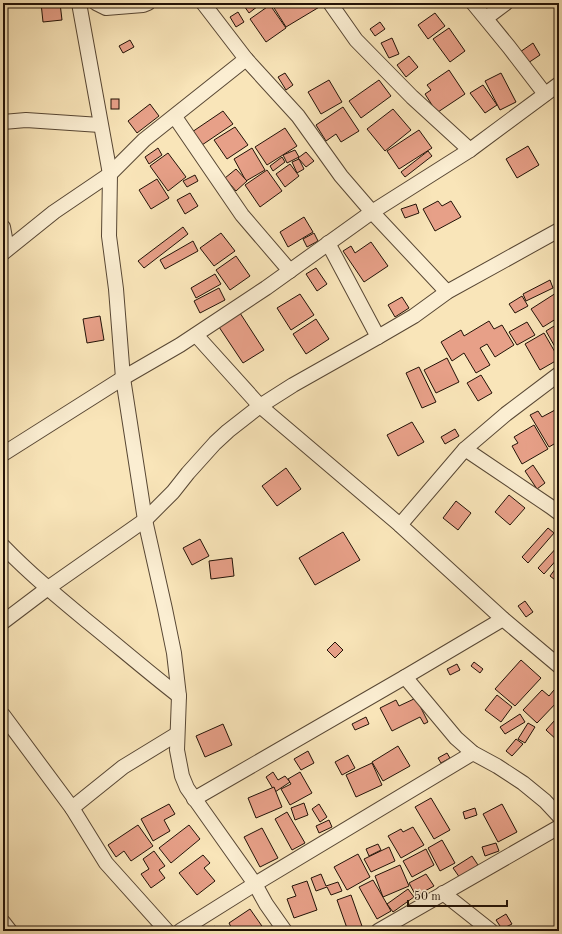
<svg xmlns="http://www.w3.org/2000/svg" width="562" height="934" font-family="'Old Standard TT',serif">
	<rect width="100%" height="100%" fill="#f9e5b9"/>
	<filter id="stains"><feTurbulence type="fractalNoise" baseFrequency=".005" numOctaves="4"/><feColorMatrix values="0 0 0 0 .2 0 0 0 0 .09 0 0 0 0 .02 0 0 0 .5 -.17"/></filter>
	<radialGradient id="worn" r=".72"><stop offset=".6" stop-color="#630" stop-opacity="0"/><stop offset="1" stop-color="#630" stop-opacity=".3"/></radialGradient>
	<g fill="#e7a088" stroke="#221207">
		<polygon points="41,3 60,3 62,20 43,22"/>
		<polygon points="242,3 262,3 249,13"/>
		<polygon points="271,3 319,3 321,6 286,27"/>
		<polygon points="270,5 286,28 266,42 250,19"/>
		<polygon points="238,12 244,22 236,27 230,17"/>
		<polygon points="435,13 445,26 428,39 418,25"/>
		<polygon points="380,22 385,29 375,36 370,29"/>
		<polygon points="449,28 465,51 450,62 433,39"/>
		<polygon points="392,38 399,54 389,58 381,43"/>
		<polygon points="130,40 134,47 123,53 119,46"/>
		<polygon points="533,43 540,55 528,63 520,52"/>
		<polygon points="409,56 418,67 406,77 397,65"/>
		<polygon points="449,70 465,94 432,116 427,108 432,105 425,94 431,90 427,85"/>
		<polygon points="285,73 293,85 286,90 278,77"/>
		<polygon points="501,73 516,102 500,110 485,81"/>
		<polygon points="329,80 342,102 321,114 308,92"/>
		<polygon points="379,80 391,96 361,118 349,101"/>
		<polygon points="483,85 497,105 485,113 470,93"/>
		<rect x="111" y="99" width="8" height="10"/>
		<polygon points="150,104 159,116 137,133 128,121"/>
		<polygon points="343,107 359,131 341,142 336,134 326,141 316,125"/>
		<polygon points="393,109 411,130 385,151 367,129"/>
		<polygon points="223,111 233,124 202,145 192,132"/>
		<polygon points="235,127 248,145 227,159 214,140"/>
		<polygon points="285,128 297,146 267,165 255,147"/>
		<polygon points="419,130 432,148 399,169 387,151"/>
		<polygon points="528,146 539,165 517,178 506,159"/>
		<polygon points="158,148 162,155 149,164 145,157"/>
		<polygon points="252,148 265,170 246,181 234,159"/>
		<polygon points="295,150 299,157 287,163 283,155"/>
		<polygon points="428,151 432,156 405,177 401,172"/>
		<polygon points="306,152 314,161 306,167 298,158"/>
		<polygon points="168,153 186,177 168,191 150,166"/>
		<polygon points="282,157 285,162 273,171 270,166"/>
		<polygon points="299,159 304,169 297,173 292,162"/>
		<polygon points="290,164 299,176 285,187 276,174"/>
		<polygon points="236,169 247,181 236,191 225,178"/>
		<polygon points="267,170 282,191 260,207 245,185"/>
		<polygon points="195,175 198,181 187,187 183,181"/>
		<polygon points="157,179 169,198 151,209 139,190"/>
		<polygon points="190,193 198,206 185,214 177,200"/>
		<polygon points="438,201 442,206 451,201 461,217 435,231 423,209"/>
		<polygon points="416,204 419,213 405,218 401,209"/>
		<polygon points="304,217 313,232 288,247 280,232"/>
		<polygon points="183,227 188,234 144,268 138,261"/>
		<polygon points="221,233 235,251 214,266 200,248"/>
		<polygon points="314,233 318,241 307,247 303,239"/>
		<polygon points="193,241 198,251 165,269 160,260"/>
		<polygon points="371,242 388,266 364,282 343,251 351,246 355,253"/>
		<polygon points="236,256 250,276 230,290 216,270"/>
		<polygon points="316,268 327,284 317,291 306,274"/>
		<polygon points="215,274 221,284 196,298 191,288"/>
		<polygon points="550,280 553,288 526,301 523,294"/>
		<polygon points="219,288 225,300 200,313 194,301"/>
		<polygon points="556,293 559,297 559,317 543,327 531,309"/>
		<polygon points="300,294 314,315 291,330 277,308"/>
		<polygon points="522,296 528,306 515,313 509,304"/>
		<polygon points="402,297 409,308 395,317 388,305"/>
		<polygon points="240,313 264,350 243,363 219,327"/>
		<polygon points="100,316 104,340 87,343 83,319"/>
		<polygon points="316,319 329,339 306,354 293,334"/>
		<polygon points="489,321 494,329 502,325 514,345 495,357 487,344 480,348 490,365 476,373 464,353 452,361 441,342 461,330 464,336"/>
		<polygon points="527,322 535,335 517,345 509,332"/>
		<polygon points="559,323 559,354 546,331"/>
		<polygon points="544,333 559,359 540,370 525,344"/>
		<polygon points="447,358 459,382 436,393 424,370"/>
		<polygon points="419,367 436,402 422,408 406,373"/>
		<polygon points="481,375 492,393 478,401 467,383"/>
		<polygon points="555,410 559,416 559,441 549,447 530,415 538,411 542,417"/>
		<polygon points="412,422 424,442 398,456 387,435"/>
		<polygon points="534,425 548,449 522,464 512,446 518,443 514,437"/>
		<polygon points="455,429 459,436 445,444 441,437"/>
		<polygon points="533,465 545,483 537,489 525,471"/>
		<polygon points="286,468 301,489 277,506 262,486"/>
		<polygon points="509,495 525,508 510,525 495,512"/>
		<polygon points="456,501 471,513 458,530 443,518"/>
		<polygon points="548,528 554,533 528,563 522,557"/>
		<polygon points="343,532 360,560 315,585 299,558"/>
		<polygon points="200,539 209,556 192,565 183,548"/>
		<polygon points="559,545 559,557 544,574 538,568"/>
		<polygon points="232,558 234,576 211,579 209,561"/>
		<polygon points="559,564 559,583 550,576"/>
		<polygon points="525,601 533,612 526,617 518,606"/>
		<polygon points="335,642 343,650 335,658 327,650"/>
		<polygon points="521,660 541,678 515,706 495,689"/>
		<polygon points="474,662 483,669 480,673 471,666"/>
		<polygon points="457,664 460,670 450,675 447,669"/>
		<polygon points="542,690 549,696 554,690 559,695 559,700 537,723 523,710"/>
		<polygon points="497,695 512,707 501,722 485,710"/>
		<polygon points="416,698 428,722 424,724 420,717 392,731 380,708 396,700 399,706"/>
		<polygon points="520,714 525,722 505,734 500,727"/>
		<polygon points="366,717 369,724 355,730 352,724"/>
		<polygon points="555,720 559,723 559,742 546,730"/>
		<polygon points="528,723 535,727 525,743 518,739"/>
		<polygon points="223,724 232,745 205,757 196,736"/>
		<polygon points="516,739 523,744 512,756 506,751"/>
		<polygon points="398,746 410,766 383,781 372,762"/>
		<polygon points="308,751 314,763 301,770 294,759"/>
		<polygon points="447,753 450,758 441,763 438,758"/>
		<polygon points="348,755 355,768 342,775 335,762"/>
		<polygon points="372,763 382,785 356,797 346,775"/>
		<polygon points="273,772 278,780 285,776 290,782 275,792 266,777"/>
		<polygon points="300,772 312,793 290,805 281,789 291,784 288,779"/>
		<polygon points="274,787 282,807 256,818 248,798"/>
		<polygon points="431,798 450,830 434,839 415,807"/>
		<polygon points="304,803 308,815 295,820 291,808"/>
		<polygon points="169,804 175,814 164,820 170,831 153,841 141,819"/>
		<polygon points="319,804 327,817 320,822 312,809"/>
		<polygon points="502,804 517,832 498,842 483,814"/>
		<polygon points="475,808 477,815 465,819 463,812"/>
		<polygon points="287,812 305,843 292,850 275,819"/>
		<polygon points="329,820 332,827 319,833 316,826"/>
		<polygon points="138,825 153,846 131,861 124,851 116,857 108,845"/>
		<polygon points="189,825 200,839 171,863 159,848"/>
		<polygon points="413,827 424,845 401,858 388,836 401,829 403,832"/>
		<polygon points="262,828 278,858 260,867 244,837"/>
		<polygon points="442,840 455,863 440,871 428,848"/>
		<polygon points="496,843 499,851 485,856 482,847"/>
		<polygon points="378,844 381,850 369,856 366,849"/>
		<polygon points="389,847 395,861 371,872 364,859"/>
		<polygon points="426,849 434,865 412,877 403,861"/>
		<polygon points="154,851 165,866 159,870 165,878 151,888 141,874 149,869 143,859"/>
		<polygon points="358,854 370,877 347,890 334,867"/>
		<polygon points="203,855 210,863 204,868 215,881 197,895 179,873"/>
		<polygon points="472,856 478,865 460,878 453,868"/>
		<polygon points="400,865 409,886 383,897 375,876"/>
		<polygon points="321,874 326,886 338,882 342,891 331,895 327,887 316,891 311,878"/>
		<polygon points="426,874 434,886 416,896 409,883"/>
		<polygon points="373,880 391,911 377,919 359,887"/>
		<polygon points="307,881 317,910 294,918 287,899 296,896 292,886"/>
		<polygon points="408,889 414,897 393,912 387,904"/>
		<polygon points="351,895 363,929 358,931 348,931 337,900"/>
		<polygon points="250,909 264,929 261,931 224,931 231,927 229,923"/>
		<polygon points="506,914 512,924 502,929 496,920"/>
		<polygon points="215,926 219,931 208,931"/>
	</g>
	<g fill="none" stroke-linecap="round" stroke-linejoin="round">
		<g stroke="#584734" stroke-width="16">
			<g id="minor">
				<polyline points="79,3 110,174 109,236 116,289 123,378 145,520 165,609 174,653 179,696 177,750 182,776 187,788 255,884 266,904 285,931"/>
				<polyline points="96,3 106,8 143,5 148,3"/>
				<polyline points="203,3 246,59 298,116 341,176 372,212 447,292"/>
				<polyline points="330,3 356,40 412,97 470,150"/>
				<polyline points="473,3 509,47 545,94"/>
				<polyline points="486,18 506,3"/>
				<polyline points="175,117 242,215 290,271"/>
				<polyline points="3,122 26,120 100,125"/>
				<polyline points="3,227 7,249"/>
				<polyline points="328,243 378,337"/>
				<polyline points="3,253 54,212 110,174 144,140 246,59"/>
				<polyline points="196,335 260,406 400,525 503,619 559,666"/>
				<polyline points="465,449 551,507 559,513"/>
				<polyline points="3,454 123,378 180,345 266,288 372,212 470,150 559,84"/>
				<polyline points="400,525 465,449 506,414 559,374"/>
				<path d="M3,546c26,27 55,51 84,75 31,25 61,51 92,75"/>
				<polyline points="3,622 48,588 145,520 173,492 188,473 215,443 228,431 260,406 293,385 378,337 414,316 447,292 559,230"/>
				<polyline points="405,677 456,738 473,753 497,766 523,783 545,801 559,816"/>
				<polyline points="3,715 72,808 106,863 167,931"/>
				<polyline points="194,799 405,677 503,619"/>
				<polyline points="72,808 123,767 177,734"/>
				<polyline points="443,893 491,931"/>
				<polyline points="3,922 10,931"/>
				<polyline points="180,931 255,884 473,753"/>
				<polyline points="378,931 559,827"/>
			</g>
		</g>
		<use href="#minor" stroke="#fbeed2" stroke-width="14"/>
	</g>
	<rect width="562" height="934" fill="none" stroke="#f9e5b9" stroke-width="16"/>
	<rect x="4" y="4" width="554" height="926" fill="none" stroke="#221207" stroke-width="2"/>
	<rect x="8" y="8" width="546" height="918" fill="none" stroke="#221207"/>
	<path d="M408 900v6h99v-6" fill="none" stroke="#221207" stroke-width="2"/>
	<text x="414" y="900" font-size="12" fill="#221207" stroke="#fbeed2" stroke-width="3" paint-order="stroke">50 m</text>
	<rect width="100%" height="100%" filter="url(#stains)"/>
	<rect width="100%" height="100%" fill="url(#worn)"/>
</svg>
